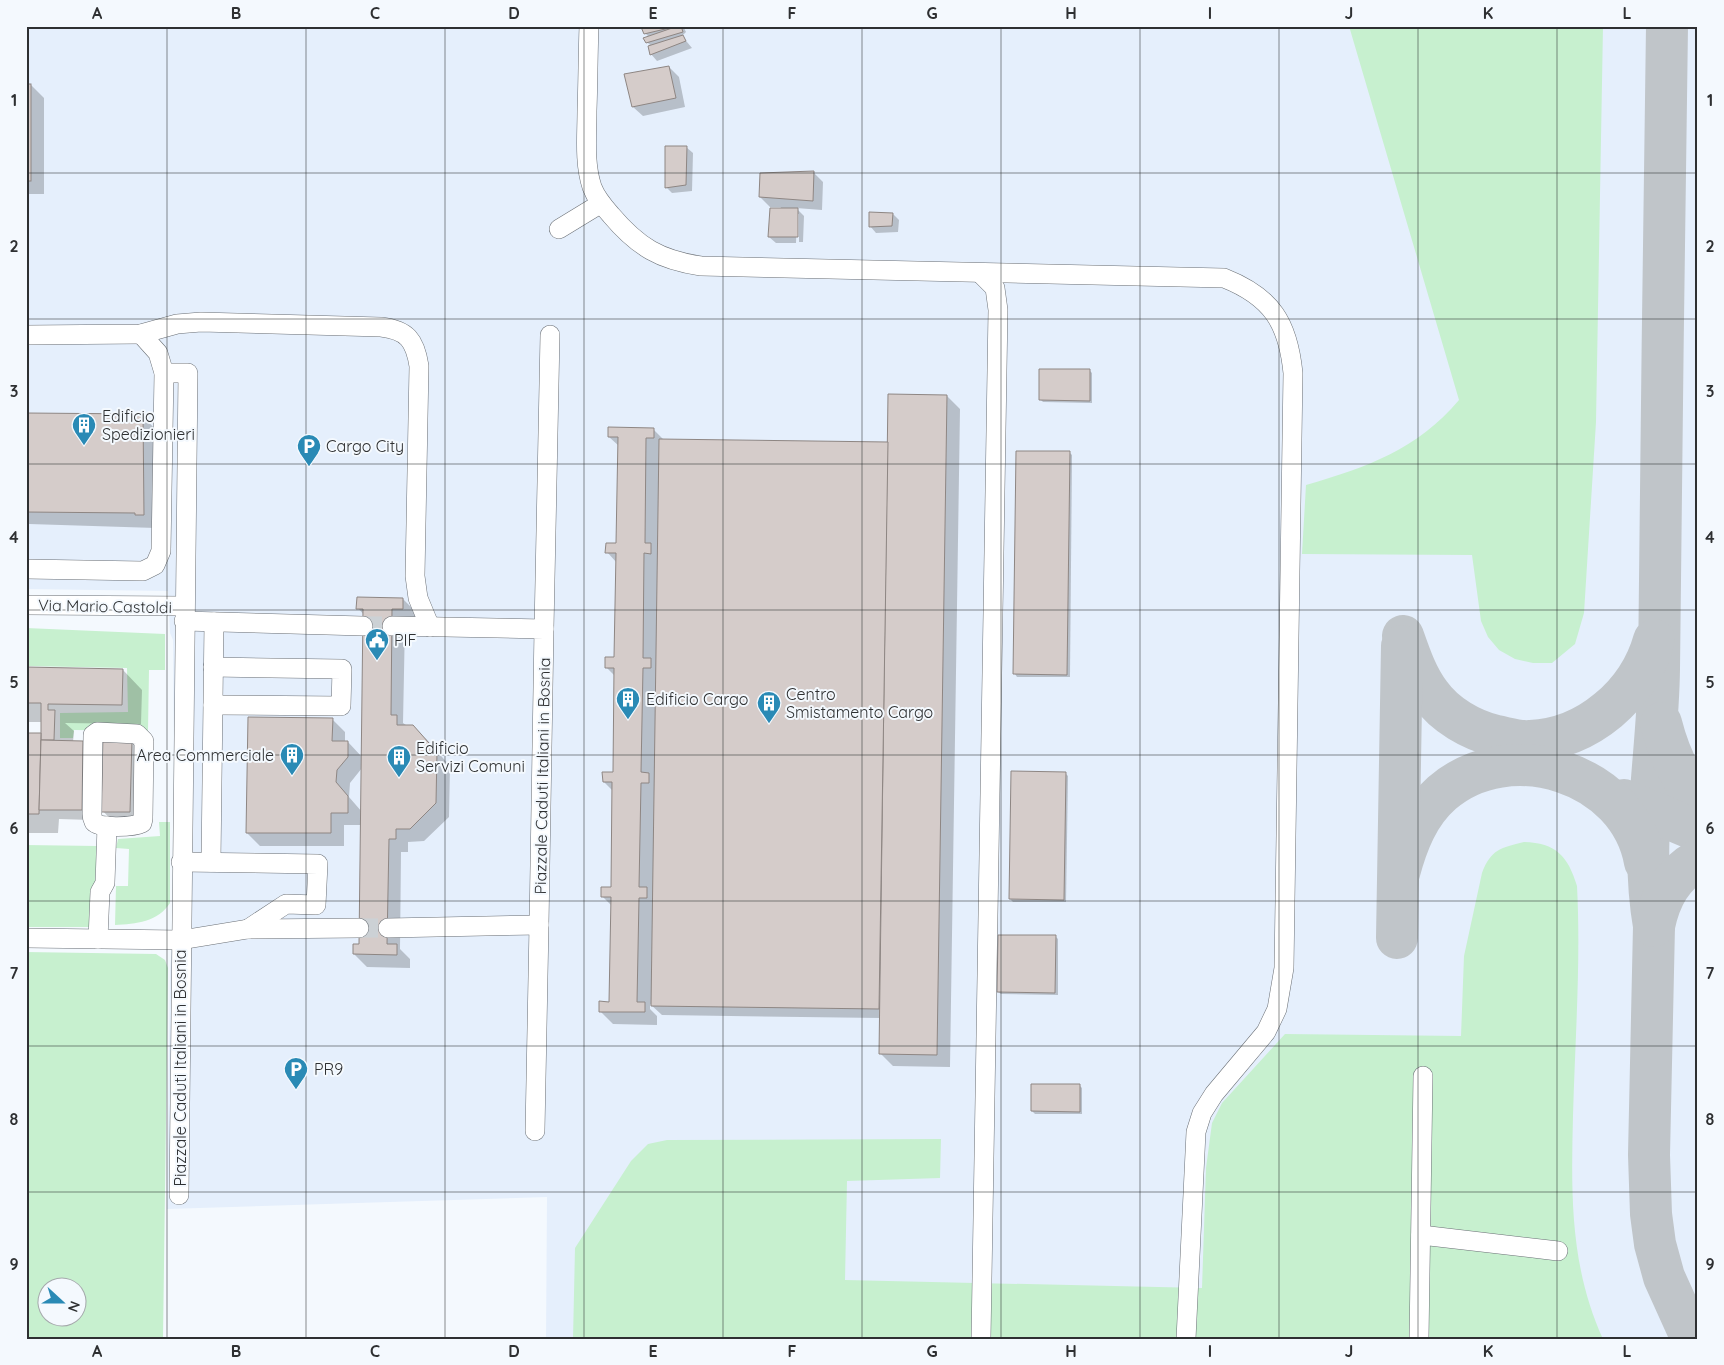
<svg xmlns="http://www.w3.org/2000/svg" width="1724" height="1365" font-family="Quicksand,sans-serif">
	<rect width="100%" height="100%" fill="#f4f9fe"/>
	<polygon fill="#e5effc" points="26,26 1698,26 1698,1339 546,1339 547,1197 167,1209 170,971 175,907 173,640 170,633 168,591 26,589"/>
	<g fill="#c7f0cf" fill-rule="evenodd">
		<path d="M1349,26h254l-7,396 -12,191 -9,31 -23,19h-19l-18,-4 -16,-9 -11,-13 -7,-16 -9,-66 -170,-1 4,-69c61,-18 111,-35 153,-85z"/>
		<polygon points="26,628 165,634 165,670 149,670 148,731 74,730 73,738 60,738 60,713 128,712 127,668 26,666"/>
		<path d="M159,822h11v81c-12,19 -34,21 -55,22l1,-39h12l1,-37 -13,-1 2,-9 42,-3z"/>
		<path d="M1524,842c32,1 44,14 53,44 4,76 -2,154 -4,230 -2,78 -3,151 30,223h-1030l2,-91 56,-87 17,-17 19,-4 274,-1 -1,39 -93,3 -2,99 357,8 4,-120 6,-45 10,-20 63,-69 176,2 3,-80 18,-83c9,-24 19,-25 42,-31z"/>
		<polygon points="26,845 97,846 93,927 26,927"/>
		<path d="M26,952l130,2 9,6 3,8 -5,371h-137zM48,1288h30v30h-30z"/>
	</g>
	<g fill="#0003" fill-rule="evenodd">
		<polygon points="648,26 683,26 686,32 682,36 692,48 657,61 651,54 651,46 647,42 649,37 645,33"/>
		<polygon points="669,67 679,77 685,107 643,116 633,107 626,75"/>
		<polygon points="26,85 31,85 44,98 44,194 26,194"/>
		<polygon points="686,147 693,153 692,191 672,193 666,187"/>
		<polygon points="814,173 823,182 822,210 796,208 804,216 803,242 799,242 799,214 797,214 796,243 776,243 769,237 781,207 770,207 760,197"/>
		<polygon points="893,214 899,220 898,232 876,233 870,226"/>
		<polygon points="1089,370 1092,373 1092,403 1043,402 1040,399"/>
		<polygon points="947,396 960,409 950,1067 893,1066 880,1053 880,1018 662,1015 650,1004 650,1009 657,1016 657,1025 613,1024 600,1011 610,1003 612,906 602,896 612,888 614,792 604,782 614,773 615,676 606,667 616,659 617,563 607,552 617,544 619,446 609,437 653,429 665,441 889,443"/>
		<polygon points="26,414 142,415 155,429 156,528 29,524 29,527 26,527"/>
		<polygon points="1070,453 1072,455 1070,677 1017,677 1015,674"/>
		<path d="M403,599l13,13 -1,10h-10l-2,101 23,16 24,27 -1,51 -25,24 -16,1v10h-7l-1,97 10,10v9l-43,-1 -13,-13 6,-9 1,-120h-17v21h-84l-13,-13 85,-114 13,13v10h3l14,15 2,-142 -6,-7zM362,768v44l-13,-15 1,-14z"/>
		<polygon points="26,669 123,670 142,690 141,724 65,723 74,731 73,742 83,742 92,752 92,757 104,757 131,740 141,750 139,821 112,821 103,811 104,767 92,767 91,820 59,819 58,833 26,833 26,734 42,735 42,722 26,722"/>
		<polygon points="1065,773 1068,776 1066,902 1013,902 1010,899"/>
		<polygon points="1056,937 1058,939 1058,995 1001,994 998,992"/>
		<polygon points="1080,1086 1082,1088 1082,1114 1035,1114 1032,1111"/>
	</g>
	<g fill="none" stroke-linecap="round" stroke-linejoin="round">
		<g stroke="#c0c5c9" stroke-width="42">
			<path d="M1667,26c-3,214 -6,429 -8,643 -1,86 -20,172 -5,257l-5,229 2,59 4,30 9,33 28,62"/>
			<path d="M1403,636c7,20 14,41 27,58 15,21 41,36 66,42 11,2 23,6 34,5 58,-2 109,-47 124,-101"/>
			<path d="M1661,723c7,28 18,54 37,76"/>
			<polyline points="1624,800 1698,831"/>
			<path d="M1399,873c8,-30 19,-59 43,-80 67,-58 187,-21 203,69"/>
			<path d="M1654,926c6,-29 18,-51 44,-66"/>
			<polyline points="1397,938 1402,646"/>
		</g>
	</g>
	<g fill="#d5ccca" stroke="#8e8683">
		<polygon points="644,26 678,26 644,34 641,27"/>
		<polygon points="678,26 681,26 683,32 646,43 643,38"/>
		<polygon points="683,35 686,41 650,55 648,46"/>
		<polygon points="669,66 676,98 632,107 624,74"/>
		<rect x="26" y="84" width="5" height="97"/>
		<polygon points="665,146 687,146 686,185 665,188"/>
		<polygon points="814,171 813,201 759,197 760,173"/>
		<polygon points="770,208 798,208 798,237 768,237"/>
		<polygon points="869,212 893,213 892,226 869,227"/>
		<polygon points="1039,369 1090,369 1090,401 1039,400"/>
		<polygon points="888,394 947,395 937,1055 879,1054"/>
		<polygon points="26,413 143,414 144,515 135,515 135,513 26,512"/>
		<polygon points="608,427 654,428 654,438 646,438 645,543 651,543 651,554 644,553 643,658 651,658 651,668 643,668 641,772 649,773 649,783 641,783 639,887 647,887 647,898 639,898 637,1002 645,1002 645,1012 599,1012 599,1001 609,1002 611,897 601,897 601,887 611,887 612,782 603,782 602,772 613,772 614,668 605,668 605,657 614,657 616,553 605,553 606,543 616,543 618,437 608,437"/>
		<polygon points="659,439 888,442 879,1009 651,1006"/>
		<polygon points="1016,451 1070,451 1067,675 1013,674"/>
		<polygon points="357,597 403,598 403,609 392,609 391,715 397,715 397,725 413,725 437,752 436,803 410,829 396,829 396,839 389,839 387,944 397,944 397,955 353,954 353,944 359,944 363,609 356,609"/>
		<polygon points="26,667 123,669 122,705 48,704 48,710 55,710 54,740 41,740 41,703 26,703"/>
		<polygon points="248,717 333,718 332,741 348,741 348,757 337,770 336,782 348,796 348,813 331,813 331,833 246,833"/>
		<polygon points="26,733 41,733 39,814 26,814"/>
		<polygon points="103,738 132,739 130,812 101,812"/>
		<polygon points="41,740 83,741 82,810 39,810"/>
		<polygon points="1011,771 1066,772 1064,900 1009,899"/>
		<polygon points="998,935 1056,935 1055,993 997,992"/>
		<polygon points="1031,1084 1080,1084 1080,1112 1031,1111"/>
	</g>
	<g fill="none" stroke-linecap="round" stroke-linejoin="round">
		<g stroke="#ccd1d5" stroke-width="19" stroke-dasharray="19 9" stroke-linecap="butt">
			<polyline points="363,626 392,626"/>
			<polyline points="359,928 388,928"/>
		</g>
		<g stroke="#6a6f75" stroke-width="20">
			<g id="minor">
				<path d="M589,26c-1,28 -1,56 -2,85 0,24 -3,52 5,76 4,11 11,19 19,28 27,32 49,45 90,51l523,12c48,19 64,45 69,95l-9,595 -7,41 -11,23 -52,62 -12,19 -6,19 -10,207"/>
				<polyline points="559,229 600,204"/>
				<polyline points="980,273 995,288 998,310 981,1339"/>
				<path d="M26,335l115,-1 36,-10 24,-2 180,5c26,3 34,13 38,39l-4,210 3,22 12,29"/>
				<polyline points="164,373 188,373 179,1195"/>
				<polyline points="26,569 143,571 155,565 161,551 164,373 158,353 141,334"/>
				<polyline points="26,605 184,606"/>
				<polyline points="184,621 363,626"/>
				<polyline points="544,629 550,335"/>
				<polyline points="213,705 341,706 342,669 213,667"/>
				<path d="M97,732l40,2 7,7 -1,78 -1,4c-8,4 -42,6 -48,-1 -1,-2 -2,-6 -2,-8l1,-79z"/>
				<polyline points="181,862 318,864 316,905 286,904 248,929"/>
				<polyline points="211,862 214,622"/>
				<polyline points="388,928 539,925 544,629 392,626"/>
				<polyline points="26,938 181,940 248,929 359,928"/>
				<polyline points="98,939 100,892 105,883 107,826"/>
				<polyline points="535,1131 539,925"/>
				<polyline points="1421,1235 1558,1251"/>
				<polyline points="1419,1339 1423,1076"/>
			</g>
		</g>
		<use href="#minor" stroke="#fff" stroke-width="19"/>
	</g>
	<path fill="none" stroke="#2e3032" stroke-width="1" stroke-opacity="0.55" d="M167,26v1313M306,26v1313M445,26v1313M584,26v1313M723,26v1313M862,26v1313M1001,26v1313M1140,26v1313M1279,26v1313M1418,26v1313M1557,26v1313M26,173h1672M26,319h1672M26,464h1672M26,610h1672M26,755h1672M26,901h1672M26,1046h1672M26,1192h1672"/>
	<defs>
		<g id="building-pin" transform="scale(1.25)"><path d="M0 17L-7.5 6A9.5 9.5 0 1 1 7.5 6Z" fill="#2a8ab5" stroke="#f4f9fe"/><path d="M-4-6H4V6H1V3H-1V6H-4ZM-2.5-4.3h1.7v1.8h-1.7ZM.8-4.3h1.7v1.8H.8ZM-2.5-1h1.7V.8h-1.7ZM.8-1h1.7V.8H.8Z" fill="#fff"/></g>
		<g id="parking-pin" transform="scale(1.25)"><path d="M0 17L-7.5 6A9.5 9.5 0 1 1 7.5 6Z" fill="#2a8ab5" stroke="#f4f9fe"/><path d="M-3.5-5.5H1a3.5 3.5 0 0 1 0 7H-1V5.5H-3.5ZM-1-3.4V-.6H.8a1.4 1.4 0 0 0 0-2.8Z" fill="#fff"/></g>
		<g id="civic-pin" transform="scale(1.25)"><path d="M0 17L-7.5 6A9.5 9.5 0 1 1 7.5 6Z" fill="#2a8ab5" stroke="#f4f9fe"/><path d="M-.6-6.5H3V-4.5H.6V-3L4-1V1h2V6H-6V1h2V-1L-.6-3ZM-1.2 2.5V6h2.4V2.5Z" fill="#fff"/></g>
	</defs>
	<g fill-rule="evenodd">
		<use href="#building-pin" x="84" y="425"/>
		<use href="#parking-pin" x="309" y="446"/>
		<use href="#civic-pin" x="377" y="640"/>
		<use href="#building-pin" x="628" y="699"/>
		<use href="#building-pin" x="769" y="703"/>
		<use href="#building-pin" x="292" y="755"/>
		<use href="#building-pin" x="399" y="757"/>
		<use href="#parking-pin" x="296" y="1069"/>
	</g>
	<g text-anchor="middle" stroke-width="4" stroke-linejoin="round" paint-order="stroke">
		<g font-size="16" fill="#2e3032" stroke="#f4f9fe" text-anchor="start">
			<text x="102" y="422">Edificio<tspan x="102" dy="18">Spedizionieri</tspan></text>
			<text x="326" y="452">Cargo City</text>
			<text x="394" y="646">PIF</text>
			<text x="786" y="700">Centro<tspan x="786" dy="18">Smistamento Cargo</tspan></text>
			<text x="646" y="705">Edificio Cargo</text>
			<text x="416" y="754">Edificio<tspan x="416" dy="18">Servizi Comuni</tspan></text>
			<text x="274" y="761" text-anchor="end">Area Commerciale</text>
			<text x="314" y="1075">PR9</text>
		</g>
		<g font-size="16" fill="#2e3032" stroke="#f4f9fe">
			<text transform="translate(105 606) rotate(1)" y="6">Via Mario Castoldi</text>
			<text transform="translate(542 776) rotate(-89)" y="6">Piazzale Caduti Italiani in Bosnia</text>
			<text transform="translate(180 1068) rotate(-90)" y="6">Piazzale Caduti Italiani in Bosnia</text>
		</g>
	</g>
	<rect width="1724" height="1365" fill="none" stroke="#f4f9fe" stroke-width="55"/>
	<g transform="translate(62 1302) rotate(111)"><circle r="24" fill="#f4f9fe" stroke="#a5a9ac"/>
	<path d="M0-4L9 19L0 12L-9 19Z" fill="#2a8ab5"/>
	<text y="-8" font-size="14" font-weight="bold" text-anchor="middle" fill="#2e3032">N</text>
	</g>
	<rect x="28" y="28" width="1668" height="1310" fill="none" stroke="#2e3032" stroke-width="2"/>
	<g font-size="16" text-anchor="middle" font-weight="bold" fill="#2e3032">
		<text x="97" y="19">A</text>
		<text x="236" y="19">B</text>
		<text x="375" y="19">C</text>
		<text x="514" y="19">D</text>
		<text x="653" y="19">E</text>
		<text x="792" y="19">F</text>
		<text x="932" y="19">G</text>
		<text x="1071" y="19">H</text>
		<text x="1210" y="19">I</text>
		<text x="1349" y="19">J</text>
		<text x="1488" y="19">K</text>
		<text x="1627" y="19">L</text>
		<text x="14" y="106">1</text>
		<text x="1710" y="106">1</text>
		<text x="14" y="252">2</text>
		<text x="1710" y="252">2</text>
		<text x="14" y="397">3</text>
		<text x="1710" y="397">3</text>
		<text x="14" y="543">4</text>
		<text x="1710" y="543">4</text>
		<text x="14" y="688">5</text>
		<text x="1710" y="688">5</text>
		<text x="14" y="834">6</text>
		<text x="1710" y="834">6</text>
		<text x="14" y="979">7</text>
		<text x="1710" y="979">7</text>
		<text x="14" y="1125">8</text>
		<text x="1710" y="1125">8</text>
		<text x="14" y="1270">9</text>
		<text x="1710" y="1270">9</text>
		<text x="97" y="1357">A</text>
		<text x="236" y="1357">B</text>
		<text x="375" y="1357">C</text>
		<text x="514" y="1357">D</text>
		<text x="653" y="1357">E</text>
		<text x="792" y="1357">F</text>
		<text x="932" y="1357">G</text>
		<text x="1071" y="1357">H</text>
		<text x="1210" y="1357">I</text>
		<text x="1349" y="1357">J</text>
		<text x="1488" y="1357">K</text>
		<text x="1627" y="1357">L</text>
	</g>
</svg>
